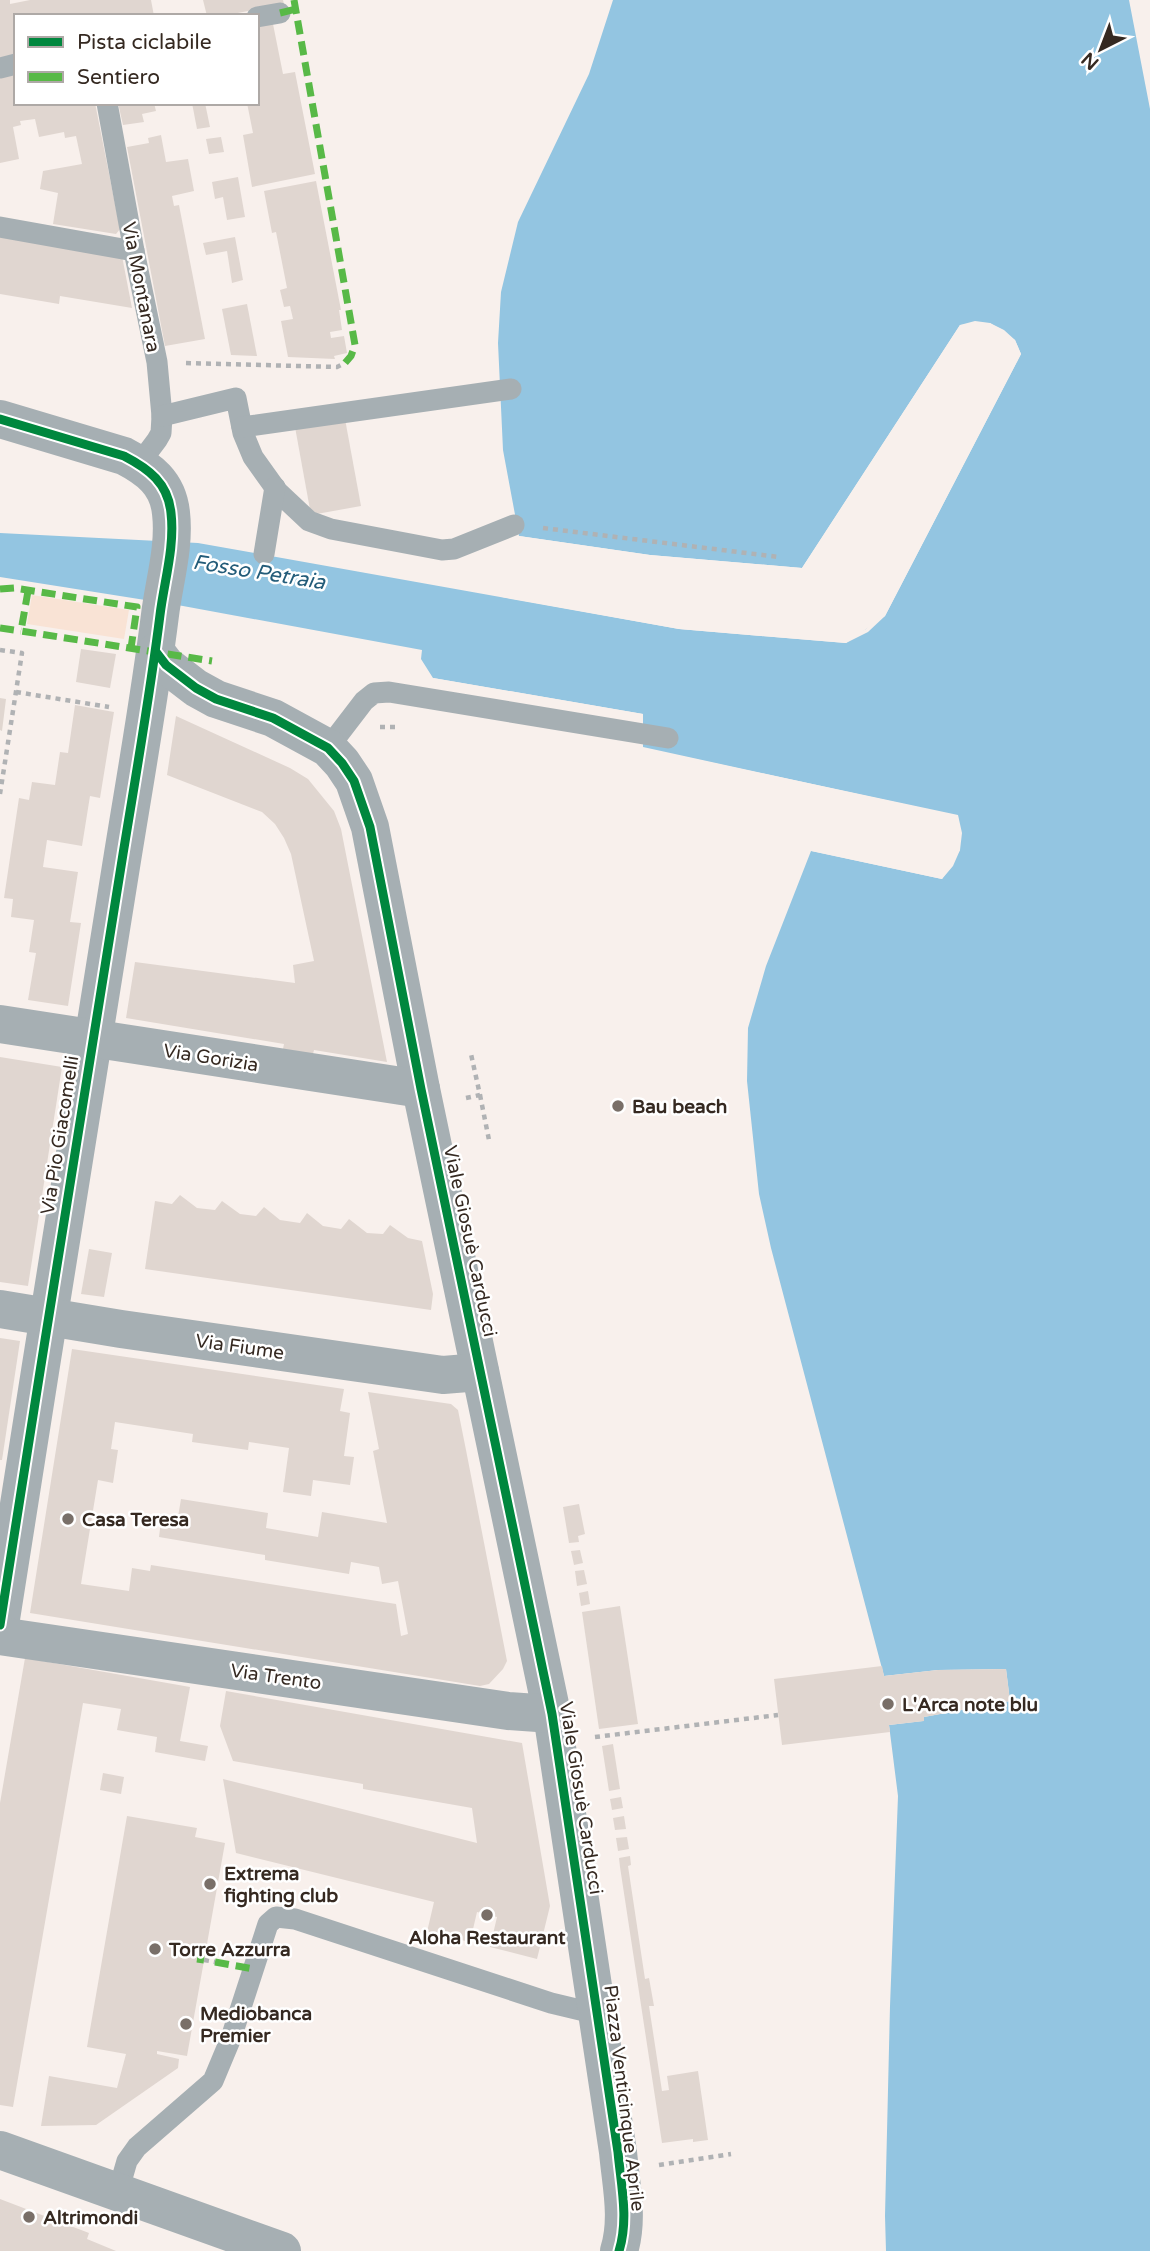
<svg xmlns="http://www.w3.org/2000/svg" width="1150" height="2251" font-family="'Varela Round',sans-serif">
	<rect width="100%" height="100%" fill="#f8f0ec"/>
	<polygon fill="#f9e3d5" points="32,595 129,610 124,639 27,624"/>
	<polygon fill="#93c5e1" points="613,0 1129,0 1150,109 1150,2251 886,2251 885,2216 890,2006 898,1796 889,1725 923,1721 924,1717 1010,1701 1006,1669 938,1670 884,1676 771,1248 759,1194 747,1081 748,1028 766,966 811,851 942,879 960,850 958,816 643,747 643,714 433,678 421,659 422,650 183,606 0,577 0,533 198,543 679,629 846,643 885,616 1021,354 1015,340 990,323 960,325 802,568 650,555 519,536 503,450 498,343 501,292 518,222 589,74"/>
	<g fill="#f8f0ec">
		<polygon points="975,321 990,323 1004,330 1015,340 1021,354 885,616 868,632 846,643 679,629 502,597 503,594 679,625 845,639 866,629 882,614 1018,354 1012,343 1002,333 989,326 975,325 962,328 803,571 650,559 517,539 519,536 650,555 802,568 960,325"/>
		<polygon points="433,678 643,714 643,748 958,815 962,833 960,850 953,866 942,879 807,850 811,847 941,875 950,864 956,849 958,833 955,818 642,751 639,748 640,717 436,683"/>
	</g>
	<g fill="#e0d6d0">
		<polygon points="0,0 10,0 10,4 30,0 151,0 154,16 16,16 16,55 0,58"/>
		<polygon points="203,0 283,0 284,4 222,16 207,16"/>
		<polygon points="273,24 283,74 295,72 315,174 252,187 243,135 253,133 247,103 257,103 257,27"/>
		<polygon points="16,72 16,103 95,103 120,229 116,234 53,224 58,193 40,189 43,171 82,164 76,136 65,138 64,132 39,137 35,119 20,121 21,125 13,127 19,159 0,163 0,75"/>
		<polygon points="118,103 154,103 156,111 142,114 144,122 123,125"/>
		<polygon points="192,103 205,103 210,127 197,129"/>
		<polygon points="161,135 166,162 188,159 194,191 172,196 174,206 179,205 205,339 165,346 127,147 149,143 148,138"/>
		<polygon points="221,137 224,152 209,154 206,139"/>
		<polygon points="238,177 245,217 227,220 223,197 215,199 212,182"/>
		<polygon points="316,181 341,310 339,310 342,330 330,332 331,338 344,336 347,353 334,356 335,359 288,357 281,321 293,319 290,306 284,307 280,290 287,288 276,232 272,233 264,191"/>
		<polygon points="0,236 122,256 132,308 60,296 59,304 0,294"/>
		<polygon points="235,237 243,280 232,283 227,251 206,255 203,243"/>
		<polygon points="247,304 257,356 231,355 222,309"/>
		<polygon points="345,419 361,506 311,515 295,427"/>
		<polygon points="81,649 116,654 110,688 76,682"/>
		<polygon points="0,698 6,699 2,731 0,730"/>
		<polygon points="75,705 114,712 100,798 90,796 82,846 47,840 43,867 78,872 70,922 81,923 68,1006 28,1000 36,953 29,952 34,920 11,917 13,899 4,898 19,798 29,800 32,782 55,785 60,752 68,753"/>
		<polygon points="176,716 290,768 308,779 334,811 341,829 387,1062 314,1050 313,1054 283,1049 284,1044 126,1018 135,962 295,983 293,965 314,961 291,854 284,838 275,824 262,812 167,775"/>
		<polygon points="0,1057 62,1067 28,1286 0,1282"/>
		<polygon points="180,1195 197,1208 215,1210 222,1201 240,1214 256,1216 264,1207 280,1220 300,1223 307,1213 323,1226 341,1229 349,1219 367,1233 383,1234 390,1225 408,1238 422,1241 433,1294 431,1310 145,1269 155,1201 172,1204"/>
		<polygon points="89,1249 112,1253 104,1297 81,1294"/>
		<polygon points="0,1338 20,1341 2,1460 0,1460"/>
		<polygon points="72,1349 344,1389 340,1411 350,1413 344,1456 354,1457 350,1485 313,1480 311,1496 283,1492 289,1448 249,1442 248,1450 192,1442 193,1434 115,1422 111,1449 118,1450 113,1483 98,1480 81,1584 129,1591 132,1568 150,1571 151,1565 396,1604 401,1636 408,1634 398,1581 382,1584 379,1567 351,1562 349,1574 265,1560 265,1555 159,1537 161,1521 177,1523 181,1499 268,1513 266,1528 318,1537 322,1512 387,1523 373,1451 379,1449 368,1392 451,1404 458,1410 466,1450 507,1661 503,1669 489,1684 480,1686 30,1613"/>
		<polygon points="579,1504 585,1534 578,1536 579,1542 569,1543 563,1507"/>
		<polygon points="580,1550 583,1563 574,1565 571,1551"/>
		<polygon points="584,1570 587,1584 577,1586 575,1571"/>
		<polygon points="588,1591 590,1604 581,1606 579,1593"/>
		<polygon points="620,1606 638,1724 599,1729 582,1612"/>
		<polygon points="25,1658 190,1687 180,1741 208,1746 205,1761 155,1752 157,1737 117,1730 121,1709 83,1703 13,2107 0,2105 0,1803"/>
		<polygon points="882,1666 884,1676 938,1670 1006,1669 1010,1701 924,1717 924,1721 889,1725 890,1732 782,1745 774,1679"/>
		<polygon points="226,1691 522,1743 550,1906 537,1959 490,1947 497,1917 477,1912 470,1942 427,1932 434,1902 236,1853 223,1779 477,1843 472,1808 363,1789 363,1784 233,1761 220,1726"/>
		<polygon points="613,1744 620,1789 609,1791 602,1746"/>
		<polygon points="103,1773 124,1777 121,1794 100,1790"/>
		<polygon points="621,1797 623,1808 612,1810 610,1799"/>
		<polygon points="127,1816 197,1828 195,1837 225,1843 187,2056 157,2051 157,2054 179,2059 178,2068 96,2125 41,2126 49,2076 117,2088 126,2054 87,2047"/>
		<polygon points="624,1816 626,1829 615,1830 613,1818"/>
		<polygon points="627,1837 629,1849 618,1851 616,1838"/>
		<polygon points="630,1856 631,1865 628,1866 645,1979 649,1978 654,2006 649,2006 662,2091 669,2090 667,2076 698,2071 708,2140 693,2142 693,2139 662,2143 620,1867 619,1858"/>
		<polygon points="0,2199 89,2233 87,2239 116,2251 0,2251"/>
	</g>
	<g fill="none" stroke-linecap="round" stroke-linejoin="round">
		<g stroke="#b0b2b4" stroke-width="4.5" stroke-dasharray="5 5" stroke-linecap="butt">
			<polyline points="186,363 337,367 345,363"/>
			<polyline points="543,528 779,557"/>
			<polyline points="0,650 22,653 0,794"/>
			<polyline points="16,692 109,707"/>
			<polyline points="380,727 396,727"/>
			<polyline points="480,1095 489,1140"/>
			<polyline points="466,1098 480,1095 471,1054"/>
			<polyline points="595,1737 778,1715"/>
			<polyline points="204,1960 215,1962"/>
			<polyline points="659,2165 731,2154"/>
		</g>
		<g stroke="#a6afb3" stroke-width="21">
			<polyline points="257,17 280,13"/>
			<polyline points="0,68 16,64"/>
			<polyline points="107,103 134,251 157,362 162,416 161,433 157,440 148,452 134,461"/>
			<polyline points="0,227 134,251"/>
			<polyline points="162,416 236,398 243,433 253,457 278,492 309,521 331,529 442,550 454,549 514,525"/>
			<polyline points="242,427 511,389"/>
			<polyline points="264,554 275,487"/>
			<polyline points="328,748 364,701 374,693 389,692 668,738"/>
			<polyline points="118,2192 127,2161 137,2147 213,2081 231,2038 268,1924 276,1917 295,1919 551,2003 597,2014"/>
		</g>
		<g stroke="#a6afb3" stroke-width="38">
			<path d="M0,419l124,37c25,13 44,27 47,57 4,34 -7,69 -11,102 -10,80 -24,159 -37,239 -43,257 -82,514 -123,771"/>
			<path d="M156,652l10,13 30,23 20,11 57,19 55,30 14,15 12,18 16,46 51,262 131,625 66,438c3,33 11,67 1,99"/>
			<polyline points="0,1024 421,1089"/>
			<polyline points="0,1309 121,1329 443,1375 480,1372"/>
			<polyline points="0,1636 508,1711 552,1714"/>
			<polyline points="0,2150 282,2251"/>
		</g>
		<g stroke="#58b947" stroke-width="7" stroke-dasharray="14 7" stroke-linecap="butt">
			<polyline points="294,0 355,345 351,356 345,363"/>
			<polyline points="280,13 296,9"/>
			<polyline points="0,589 14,588 137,607 131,648"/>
			<polyline points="28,591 21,631 212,661"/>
			<polyline points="0,628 21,631"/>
			<polyline points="197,1959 204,1960"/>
			<polyline points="215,1962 254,1969"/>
		</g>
		<g stroke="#fff" stroke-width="13">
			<g id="cycleway">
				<path d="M0,419l124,37c25,13 44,27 47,57 4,34 -7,69 -11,102 -10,80 -24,159 -37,239 -43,257 -82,514 -123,771"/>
				<path d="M156,652l10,13 30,23 20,11 57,19 55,30 14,15 12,18 16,46 51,262 131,625 66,438c3,33 11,67 1,99"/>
			</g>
		</g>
		<use href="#cycleway" stroke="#00873e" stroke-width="9"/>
	</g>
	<g fill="#796f68" stroke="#fff" stroke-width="2.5">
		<circle cx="618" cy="1106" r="7"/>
		<circle cx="68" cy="1519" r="7"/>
		<circle cx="888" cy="1704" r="7"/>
		<circle cx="210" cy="1884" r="7"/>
		<circle cx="487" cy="1915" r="7"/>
		<circle cx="155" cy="1949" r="7"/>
		<circle cx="186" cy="2024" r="7"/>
		<circle cx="29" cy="2217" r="7"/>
	</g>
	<g text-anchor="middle" stroke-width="5" stroke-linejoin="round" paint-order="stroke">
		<g font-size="19" fill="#352921" stroke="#fff">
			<text transform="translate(142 287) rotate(79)" y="7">Via Montanara</text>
			<text transform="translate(211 1057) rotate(9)" y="7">Via Gorizia</text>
			<text transform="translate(59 1135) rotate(-81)" y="7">Via Pio Giacomelli</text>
			<text transform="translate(471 1241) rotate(78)" y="7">Viale Giosuè Carducci</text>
			<text transform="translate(240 1346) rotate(8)" y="7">Via Fiume</text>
			<text transform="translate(276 1676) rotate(8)" y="7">Via Trento</text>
			<text transform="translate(582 1798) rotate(81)" y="7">Viale Giosuè Carducci</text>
			<text transform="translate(625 2098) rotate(83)" y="7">Piazza Venticinque Aprile</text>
		</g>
		<g font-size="19" font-weight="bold" fill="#352921" stroke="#fff" text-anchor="start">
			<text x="632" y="1113">Bau beach</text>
			<text x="82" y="1526">Casa Teresa</text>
			<text x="902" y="1711">L'Arca note blu</text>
			<text x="224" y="1880">Extrema<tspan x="224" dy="22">fighting club</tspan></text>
			<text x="487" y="1944" text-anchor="middle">Aloha Restaurant</text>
			<text x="169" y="1956">Torre Azzurra</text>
			<text x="200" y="2020">Mediobanca<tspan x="200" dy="22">Premier</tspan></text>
			<text x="43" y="2224">Altrimondi</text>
		</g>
		<g font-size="21" font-style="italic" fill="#235c79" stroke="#fff">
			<text transform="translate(259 572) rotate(9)" y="7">Fosso Petraia</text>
		</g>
	</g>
	<rect x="14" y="14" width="245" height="91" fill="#ffffff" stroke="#aea9a6" stroke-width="2"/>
	<rect x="28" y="37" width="35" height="10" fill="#00873e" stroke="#aea9a6" stroke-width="2"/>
	<text x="77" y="49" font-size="21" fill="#352921">Pista ciclabile</text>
	<rect x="28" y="72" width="35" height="10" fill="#58b947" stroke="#aea9a6" stroke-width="2"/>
	<text x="77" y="84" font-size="21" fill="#352921">Sentiero</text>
	<g transform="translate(1101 49) rotate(222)" stroke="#ffffff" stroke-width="5" paint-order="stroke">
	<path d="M0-5L12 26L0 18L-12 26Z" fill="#352921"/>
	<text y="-10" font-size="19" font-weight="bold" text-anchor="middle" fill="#352921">N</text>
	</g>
</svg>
